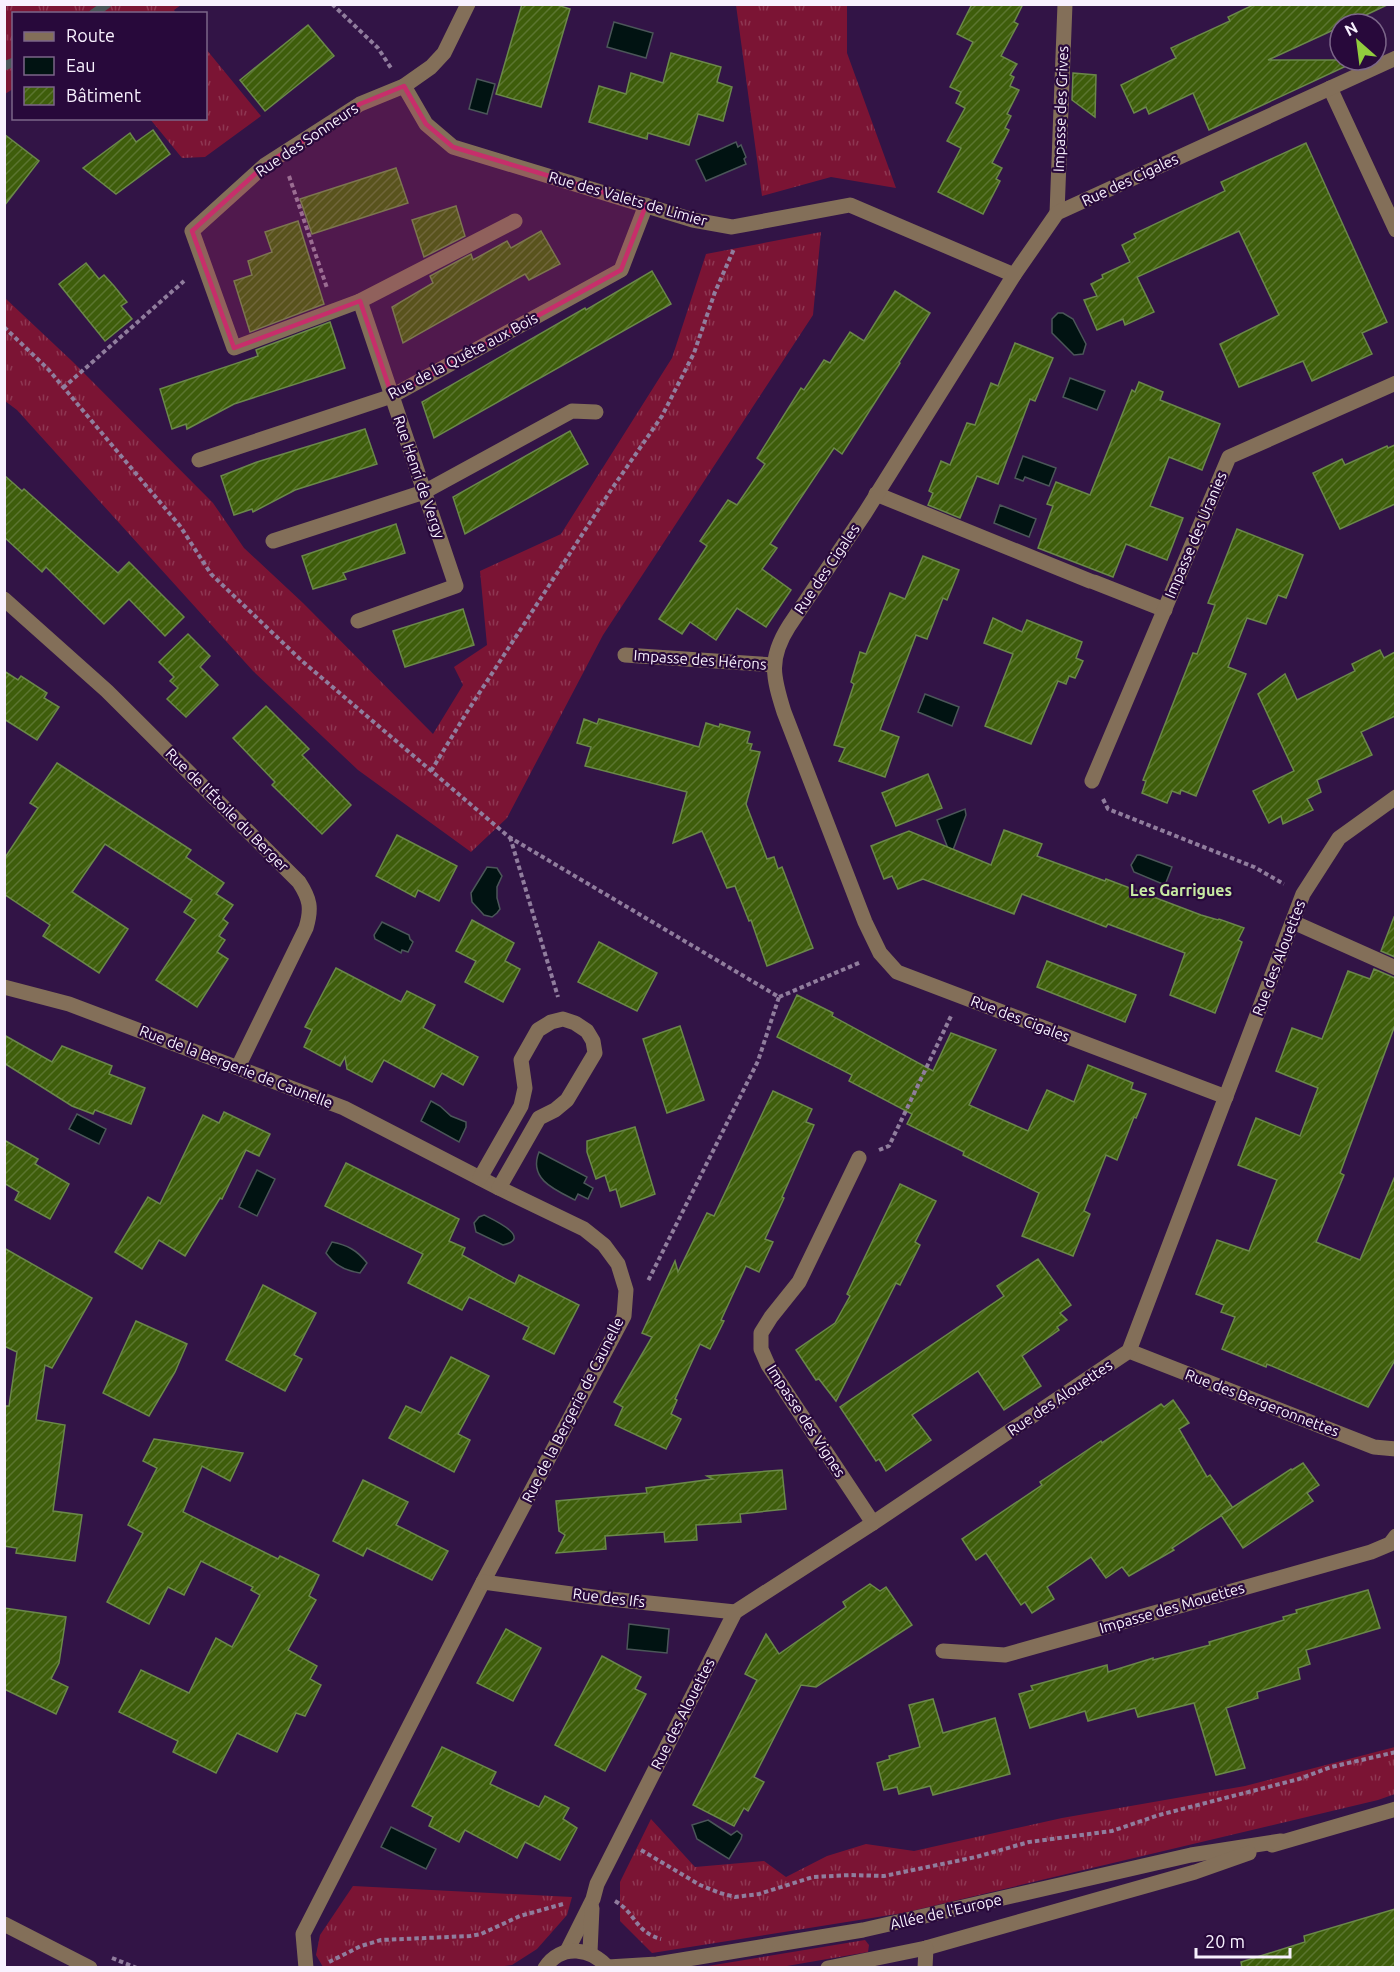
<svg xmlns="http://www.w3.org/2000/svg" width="1400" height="1972" font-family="Ubuntu,sans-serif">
	<defs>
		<pattern id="grass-tufts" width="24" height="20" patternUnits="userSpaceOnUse" patternTransform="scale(1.5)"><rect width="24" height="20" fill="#7b1434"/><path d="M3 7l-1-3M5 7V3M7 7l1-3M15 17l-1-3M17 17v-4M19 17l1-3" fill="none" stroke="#8e3752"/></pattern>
		<pattern id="building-hatch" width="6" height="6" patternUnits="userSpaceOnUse" patternTransform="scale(1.5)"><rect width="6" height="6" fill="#3e5d0b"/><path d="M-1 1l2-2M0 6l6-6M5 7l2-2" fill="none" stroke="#5b7530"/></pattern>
	</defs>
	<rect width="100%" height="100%" fill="#321446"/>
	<g fill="url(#grass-tufts)">
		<polygon points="4,5 5,4 181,5 174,10 176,13 14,14 13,89 5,94"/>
		<polygon points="736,5 847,5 847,53 896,188 831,177 762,196"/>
		<polygon points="206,49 261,116 205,157 182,158 150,119 206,118"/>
		<polygon points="821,232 813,315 603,635 507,818 471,852 358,770 253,671 17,410 5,401 5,298 73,362 213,503 244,548 303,603 433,734 463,685 454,667 487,645 480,571 561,534 672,358 706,254"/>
		<polygon points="1395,1747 1395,1794 1378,1800 903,1913 652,1953 620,1921 620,1882 651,1819 695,1867 764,1861 786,1877 827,1856 866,1844 914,1851 1062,1818 1245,1786"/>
		<polygon points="353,1886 572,1897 567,1915 537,1949 512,1965 490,1968 323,1967 316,1955 320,1935"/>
		<polygon points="865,1940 869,1945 868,1952 781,1967 702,1967"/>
	</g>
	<g fill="#011312" stroke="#4b5659" stroke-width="1.5">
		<polygon points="614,22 653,33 646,58 607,47"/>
		<polygon points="477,79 495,84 487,114 469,109"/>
		<polygon points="736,142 738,147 741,145 746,157 744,159 746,164 706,181 696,160"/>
		<polygon points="1058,313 1063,313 1073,319 1086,344 1083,354 1074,355 1052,333 1052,319"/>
		<polygon points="1070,378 1105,391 1097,410 1063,397"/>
		<polygon points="1023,456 1056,468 1049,486 1025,477 1023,481 1015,478"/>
		<polygon points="1000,505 1036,519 1029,537 994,523"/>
		<polygon points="925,694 959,707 952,726 918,712"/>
		<polygon points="965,809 966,815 953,850 949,851 937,820"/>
		<polygon points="1137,855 1140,855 1172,867 1165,885 1134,872 1131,865"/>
		<polygon points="487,867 497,868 502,876 497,887 497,898 500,909 497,913 492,917 484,915 472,902 471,893"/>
		<polygon points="382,922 409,935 410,939 413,942 408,952 402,950 401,953 375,939 374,935"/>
		<polygon points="431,1101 440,1106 451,1116 466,1122 466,1127 459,1142 421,1121"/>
		<polygon points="77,1114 106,1129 99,1144 69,1129"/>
		<path d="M539,1152l48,25 -3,6 9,5 -5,11 -10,-5 -3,6c-20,-10 -47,-21 -36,-48z"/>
		<polygon points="257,1170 275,1179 257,1216 239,1207"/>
		<path d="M484,1215c10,5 49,23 19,30l-27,-13 -2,-9 5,-6z"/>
		<path d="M332,1242c15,3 25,8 35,21l-7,10c-14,-2 -26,-8 -34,-20z"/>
		<polygon points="629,1624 669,1629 667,1653 627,1649"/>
		<polygon points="708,1820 731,1835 737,1831 742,1835 741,1839 729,1859 697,1839 692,1825"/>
		<polygon points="391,1827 436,1849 426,1869 381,1847"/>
	</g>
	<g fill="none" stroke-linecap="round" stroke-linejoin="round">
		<g stroke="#4b5659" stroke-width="9">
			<polyline points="93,14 107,4"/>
			<polyline points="4,66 14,62"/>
		</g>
	</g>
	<g fill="url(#building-hatch)" stroke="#6b884a" stroke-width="1.5">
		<polygon points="522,4 554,4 570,9 541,107 496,94"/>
		<polygon points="972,4 1023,4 1014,22 1018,24 1001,56 1017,64 1010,75 1014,77 1010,86 1019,90 1007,114 1011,116 1005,128 1009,130 992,163 1002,168 996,179 1000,181 983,214 938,192 961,148 947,141 965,108 956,103 961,92 950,87 973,42 957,34"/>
		<polygon points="1255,4 1389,4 1347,24 1340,24 1340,27 1268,60 1359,60 1209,130 1193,93 1149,114 1146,107 1134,113 1121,85 1176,58 1171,48 1230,21 1228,17"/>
		<polygon points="308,25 334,56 265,111 240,80"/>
		<polygon points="671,53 721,67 717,82 732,87 723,121 698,114 689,145 648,133 647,139 589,122 599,86 626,94 631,73 663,83"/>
		<polygon points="1073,73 1096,75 1095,117 1072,100"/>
		<polygon points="153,130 170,154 116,194 83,168 130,133 136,142"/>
		<polygon points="4,134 39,161 4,206"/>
		<polygon points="1306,143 1387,322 1362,333 1372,354 1312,381 1303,361 1239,387 1220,344 1279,315 1239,231 1137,277 1154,312 1125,325 1123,319 1097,330 1084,300 1097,296 1091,284 1103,278 1102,275 1130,262 1122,245 1136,238 1134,234 1225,191 1221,182"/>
		<polygon points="396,168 408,203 312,234 300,199"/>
		<polygon points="456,206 465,236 424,257 412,220"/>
		<polygon points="298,221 324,304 250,332 234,281 252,275 248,261 272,252 265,232"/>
		<polygon points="541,231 560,264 529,280 525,274 403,343 392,307 433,283 430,276 471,254 473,260 507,241 511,248"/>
		<polygon points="86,263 99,279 104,275 114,286 127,302 121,306 132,319 105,341 59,284"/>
		<polygon points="652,271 671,304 434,438 422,402 585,308 586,310"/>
		<polygon points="895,291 930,313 899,362 900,363 842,454 834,448 770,544 777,548 762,569 791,590 766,627 737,608 716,640 690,622 682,634 659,619 707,546 700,541 728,500 737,505 765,464 757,458 801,388 804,390 824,360 830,363 850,332 864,341"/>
		<polygon points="330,322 345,368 234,404 187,429 186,424 172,429 160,389 258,356 256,350"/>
		<polygon points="1015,343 1053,358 1035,401 1030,399 998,484 977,476 960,518 928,505 933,493 929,491 941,461 950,465 967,423 975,425 991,383 998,386"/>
		<polygon points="1139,382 1163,392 1160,400 1220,424 1202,470 1169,457 1150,506 1183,518 1167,560 1126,544 1113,577 1038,548 1053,506 1047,504 1056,482 1090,495 1132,390 1135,392"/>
		<polygon points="365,429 377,464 295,490 253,512 252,509 234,515 221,476 257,462"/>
		<polygon points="570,431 588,464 465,534 453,497"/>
		<polygon points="1395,445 1395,504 1340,529 1313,473 1342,459 1345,465 1387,446 1388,448"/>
		<polygon points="4,475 22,491 24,489 118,573 129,562 184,617 165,636 129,599 104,624 46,567 42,572 4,537"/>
		<polygon points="396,524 405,553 343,573 346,579 313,589 302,556"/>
		<polygon points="1237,529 1303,555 1286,598 1278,595 1266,624 1247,618 1228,667 1246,674 1196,796 1181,790 1180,794 1172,791 1167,803 1142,793 1146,781 1143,780 1193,653 1197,654 1215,605 1208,603"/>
		<polygon points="923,556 959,570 947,600 943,598 927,639 916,635 880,730 899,737 885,777 839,761 845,748 834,745 854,684 851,682 860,652 866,654 890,593 905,599"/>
		<polygon points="463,609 474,645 405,667 393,631"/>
		<polygon points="993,618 1022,632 1027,620 1082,642 1076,658 1083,661 1075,678 1069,676 1066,684 1058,681 1031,744 985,726 1013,654 984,643"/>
		<polygon points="188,634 210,656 200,667 218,685 186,717 167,699 178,688 170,681 174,677 159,662"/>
		<polygon points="1380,650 1384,658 1395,652 1395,716 1361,732 1372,755 1317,780 1321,792 1307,799 1313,810 1283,824 1281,816 1269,823 1253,791 1294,771 1258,694 1285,674 1297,700 1355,671 1352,664"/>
		<polygon points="4,671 18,680 21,676 47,693 44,698 59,707 37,740 4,719"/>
		<polygon points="266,706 309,749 302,755 351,805 322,834 272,785 275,782 233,738"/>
		<polygon points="584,719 597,724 599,719 699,747 706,723 719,727 720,724 750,732 747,743 752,744 750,750 760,752 746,804 767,859 774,857 778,869 782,867 813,948 767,966 751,920 749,921 735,886 727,888 702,831 673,843 687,792 585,766 591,747 577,743"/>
		<polygon points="57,763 191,850 186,857 224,883 216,894 233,905 223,919 228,923 219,936 225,940 217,952 228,959 197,1007 156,980 196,920 184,912 192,900 105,844 72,892 128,929 99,973 43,936 50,925 4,894 4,859 38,808 30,803"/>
		<polygon points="928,774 942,808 896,826 882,793"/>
		<polygon points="1004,830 1042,844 1037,856 1105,881 1106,879 1201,915 1218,920 1219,919 1244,928 1238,940 1242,942 1215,1013 1170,995 1185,953 1108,924 1106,927 1022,894 1014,914 923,879 898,889 892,876 884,879 871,846 909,831 991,865"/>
		<polygon points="397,835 457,866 439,901 418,890 415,897 376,876"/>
		<polygon points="1394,917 1395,918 1395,957 1381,951"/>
		<polygon points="472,920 514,943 505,961 520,969 503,1002 465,982 476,961 456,951"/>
		<polygon points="599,942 657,973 637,1011 578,982"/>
		<polygon points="1047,961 1136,995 1125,1022 1037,987"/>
		<polygon points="336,968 401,1002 407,991 435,1005 423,1028 478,1057 463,1085 442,1073 434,1087 384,1060 372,1082 347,1069 345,1057 340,1066 304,1047 312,1030 305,1027"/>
		<polygon points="1374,969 1395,978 1395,1025 1340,1173 1344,1175 1316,1242 1360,1260 1395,1176 1395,1360 1368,1407 1267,1364 1266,1367 1222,1349 1235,1317 1221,1312 1224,1305 1196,1294 1217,1240 1249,1251 1277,1180 1238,1165 1256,1118 1300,1136 1318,1088 1276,1071 1292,1028 1322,1039 1348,971 1370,979"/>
		<polygon points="797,995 833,1013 832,1016 933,1071 951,1033 996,1050 969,1105 1028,1131 1047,1090 1074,1102 1088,1065 1133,1083 1131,1089 1146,1094 1136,1118 1134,1117 1117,1160 1106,1155 1084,1211 1090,1214 1073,1256 1022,1236 1039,1193 963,1155 964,1152 907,1124 912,1114 849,1081 852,1075 777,1037"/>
		<polygon points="680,1026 704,1100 667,1113 643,1039"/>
		<polygon points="4,1035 52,1062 62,1046 112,1066 109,1074 145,1088 131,1124 95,1110 93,1114 72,1106 4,1063"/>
		<polygon points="773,1091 812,1109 806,1122 814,1125 782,1197 784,1198 765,1239 773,1242 759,1272 746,1266 721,1320 724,1321 710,1349 700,1344 675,1399 677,1400 671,1414 681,1419 666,1449 615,1425 623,1407 614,1402 652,1337 642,1333 675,1261 678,1272 707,1213 714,1216"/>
		<polygon points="224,1112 270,1134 259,1156 246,1150 222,1199 220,1198 185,1256 159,1240 142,1269 115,1252 148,1197 160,1204 203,1115 219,1123"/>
		<polygon points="635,1127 655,1194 621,1207 616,1189 610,1191 605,1175 596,1179 587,1152 587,1141"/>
		<polygon points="4,1140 38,1159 35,1164 69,1184 50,1219 15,1200 19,1192 4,1183"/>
		<polygon points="346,1163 459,1219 449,1241 465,1248 462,1255 515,1284 519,1275 579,1305 554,1354 523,1339 529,1327 469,1297 462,1310 408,1283 423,1254 325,1206"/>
		<polygon points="900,1184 936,1201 915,1242 920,1245 900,1285 896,1283 836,1401 819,1379 816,1380 796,1350 835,1323 850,1296 847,1294"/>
		<polygon points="4,1248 92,1298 52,1368 45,1365 36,1420 65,1425 53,1511 82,1515 75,1561 16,1553 17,1548 4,1546 4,1406 9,1406 17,1352 4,1346"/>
		<polygon points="1038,1259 1071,1305 1060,1313 1067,1320 1057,1327 1059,1330 1022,1356 1041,1386 1004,1410 978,1371 912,1415 931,1440 886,1471 879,1459 876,1461 840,1407 1004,1296 997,1286"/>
		<polygon points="263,1285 316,1313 294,1355 302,1359 285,1391 226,1360"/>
		<polygon points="136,1321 187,1344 175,1372 149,1416 103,1393"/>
		<polygon points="451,1357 489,1376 458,1434 470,1440 454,1472 389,1438 406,1406 421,1413"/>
		<polygon points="1173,1400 1189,1423 1179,1429 1207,1477 1210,1475 1233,1508 1172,1548 1174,1550 1129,1576 1122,1567 1106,1578 1091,1557 1047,1587 1054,1599 1032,1613 1025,1602 1021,1605 986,1553 976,1560 962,1539 1042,1485 1040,1482 1101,1441 1102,1443 1161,1404 1164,1407"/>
		<polygon points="154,1439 243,1453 230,1481 202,1466 183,1512 278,1559 280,1556 319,1575 309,1596 316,1600 288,1650 317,1666 310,1679 321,1685 305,1716 296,1713 277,1752 237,1733 216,1773 173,1752 178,1741 119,1712 141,1670 189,1693 216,1638 232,1647 260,1595 251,1590 253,1587 201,1561 184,1595 168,1587 149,1624 107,1602 143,1533 128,1525 157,1468 143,1461"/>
		<polygon points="1303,1463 1319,1485 1307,1493 1313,1501 1243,1548 1221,1515 1291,1469 1292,1470"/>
		<polygon points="782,1470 786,1509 740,1514 741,1522 696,1525 697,1540 665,1542 664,1532 605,1536 606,1549 556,1553 565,1535 559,1531 556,1501 647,1493 646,1488 713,1479 707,1476"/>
		<polygon points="363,1480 408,1502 396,1525 448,1551 432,1580 367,1548 363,1556 333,1541"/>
		<polygon points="870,1584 880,1591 886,1587 912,1625 816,1687 801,1685 754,1777 764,1782 748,1811 744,1808 734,1826 693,1805 757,1680 745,1674 766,1634 779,1654 846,1607 843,1602"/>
		<polygon points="1368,1590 1380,1628 1306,1650 1310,1664 1298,1668 1300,1679 1257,1692 1258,1698 1226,1708 1245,1768 1216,1775 1194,1703 1138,1717 1135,1708 1088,1721 1085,1711 1030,1728 1019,1694 1033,1690 1031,1686 1107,1665 1108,1672 1153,1658 1153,1660 1210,1645 1209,1642 1284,1620 1283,1617 1297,1613 1296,1610"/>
		<polygon points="4,1608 66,1617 59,1663 51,1679 68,1687 56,1714 4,1689"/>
		<polygon points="506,1629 541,1648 513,1701 477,1683"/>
		<polygon points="602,1656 641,1677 635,1689 646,1694 605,1771 555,1745"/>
		<polygon points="933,1699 943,1733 995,1718 1010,1774 933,1795 930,1786 899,1794 897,1787 884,1790 877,1763 890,1759 889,1756 920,1747 909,1705"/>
		<polygon points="442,1747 496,1772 490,1784 539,1807 545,1796 569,1808 563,1819 577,1828 560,1860 525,1842 517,1858 465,1830 459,1842 429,1826 433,1817 412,1806"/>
		<polygon points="1395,1909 1395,1968 1242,1968 1241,1962 1305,1942 1304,1936"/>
	</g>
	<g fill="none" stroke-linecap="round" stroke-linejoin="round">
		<g stroke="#907d9d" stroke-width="4" stroke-dasharray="4.5 3" stroke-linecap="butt">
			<polyline points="332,4 378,48 391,68"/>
			<polyline points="289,176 327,288"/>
			<polyline points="4,327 48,369 180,526 211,574 302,661 509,837 779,997 758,1061 648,1281"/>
			<polyline points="63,388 184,281"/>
			<polyline points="431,771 467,712 611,490 662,416 694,353 715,292 734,249"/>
			<polyline points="1103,799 1108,809 1254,867 1284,884"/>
			<polyline points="510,837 558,997"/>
			<polyline points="779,997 861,962"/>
			<polyline points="879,1150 889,1146 951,1016"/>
			<polyline points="641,1850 700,1885 720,1893 735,1897 759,1894 813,1877 851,1875 884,1876 976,1857 1029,1842 1112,1831 1159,1815 1299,1779 1331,1767 1396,1752"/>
			<path d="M615,1901c21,12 20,31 46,38"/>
			<polyline points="112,1958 137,1968"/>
			<polyline points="329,1962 361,1946 381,1940 470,1936 481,1934 520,1916 563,1904"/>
		</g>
		<g stroke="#836f59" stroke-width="15">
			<polyline points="404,86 426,124 453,147 693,220 732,227 850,205 1014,275"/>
			<polyline points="1330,88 1396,230"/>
			<polyline points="1057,213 1065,4"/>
			<polyline points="360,301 515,221"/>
			<polyline points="199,460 392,396 621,270 646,205"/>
			<polyline points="876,494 1090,581"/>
			<polyline points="273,541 424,492 572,411 596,412"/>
			<polyline points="1094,582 1165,610"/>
			<path d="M4,599l103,92 192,191c11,17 13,26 7,46l-68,139"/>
			<polyline points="358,621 456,586 360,301 234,348 192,231 265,165 360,104 404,86 431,67 444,53 468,4"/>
			<polyline points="625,655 774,665"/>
			<polyline points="1092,781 1229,457 1396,383"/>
			<polyline points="1293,922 1396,968"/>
			<polyline points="4,987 69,1004 344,1108 499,1188 584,1229 604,1245 618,1264 626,1290 624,1316 483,1582 303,1934 306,1968"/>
			<path d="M1226,1097l-329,-125 -17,-19 -15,-31 -81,-210c-11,-35 -16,-53 5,-86l76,-113 149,-238 43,-62 339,-155"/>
			<polyline points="859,1158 799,1282 771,1317 761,1333 761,1349 768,1365 873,1523"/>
			<polyline points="480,1178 521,1106 525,1088 521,1060 538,1030 551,1022 563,1019 575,1023 587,1031 593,1041 595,1053 567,1100 555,1110 539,1118 499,1188"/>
			<polyline points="1129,1351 1374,1447 1396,1449"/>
			<polyline points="483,1582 601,1598 735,1612"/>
			<polyline points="943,1651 1005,1655 1371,1552 1390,1544 1396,1536"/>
			<polyline points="1272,1845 1396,1809"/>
			<polyline points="4,1924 90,1968"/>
			<polyline points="567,1951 593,1899 597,1884 735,1612 873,1523 1129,1351 1303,894 1339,838 1396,797"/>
			<polyline points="590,1952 592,1908"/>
			<polyline points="608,1967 657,1964 863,1930 1191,1855 1281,1841"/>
			<path d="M545,1968c16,-25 47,-20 63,0"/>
			<polyline points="828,1968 926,1948 1195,1872 1249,1853"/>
			<polyline points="925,1968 926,1948"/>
		</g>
	</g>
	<path fill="#c72e6b" fill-opacity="0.2" stroke="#c72e6b" stroke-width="4.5" stroke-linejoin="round" d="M404,86l22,38 27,23 193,58 -25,65 -229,126 -32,-95 -126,47 -42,-117 73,-66 95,-61z"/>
	<g text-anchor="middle" stroke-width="4.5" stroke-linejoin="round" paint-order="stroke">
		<g font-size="15" fill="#f8f1fe" stroke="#28093b">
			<text transform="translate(1061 109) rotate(-88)" y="5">Impasse des Grives</text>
			<text transform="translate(307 140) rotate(-34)" y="5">Rue des Sonneurs</text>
			<text transform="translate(1130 180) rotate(-25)" y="5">Rue des Cigales</text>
			<text transform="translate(628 199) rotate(16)" y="5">Rue des Valets de Limier</text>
			<text transform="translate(463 356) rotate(-28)" y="5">Rue de la Quête aux Bois</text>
			<text transform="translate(419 477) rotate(71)" y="5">Rue Henri de Vergy</text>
			<text transform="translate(1196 535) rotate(-67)" y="5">Impasse des Uranies</text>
			<text transform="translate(827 569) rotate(-56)" y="5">Rue des Cigales</text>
			<text transform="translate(700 660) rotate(4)" y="5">Impasse des Hérons</text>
			<text transform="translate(227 810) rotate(45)" y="5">Rue de l'Étoile du Berger</text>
			<text transform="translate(1279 958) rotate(-69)" y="5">Rue des Alouettes</text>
			<text transform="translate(1020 1019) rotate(21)" y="5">Rue des Cigales</text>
			<text transform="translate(236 1067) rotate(21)" y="5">Rue de la Bergerie de Caunelle</text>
			<text transform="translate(1060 1398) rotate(-34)" y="5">Rue des Alouettes</text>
			<text transform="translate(1262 1403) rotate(21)" y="5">Rue des Bergeronnettes</text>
			<text transform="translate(573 1410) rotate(-63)" y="5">Rue de la Bergerie de Caunelle</text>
			<text transform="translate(806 1421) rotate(57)" y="5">Impasse des Vignes</text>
			<text transform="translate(609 1598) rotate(7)" y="5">Rue des Ifs</text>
			<text transform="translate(1172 1608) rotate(-16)" y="5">Impasse des Mouettes</text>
			<text transform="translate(683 1714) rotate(-63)" y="5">Rue des Alouettes</text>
			<text transform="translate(946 1912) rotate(-13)" y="5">Allée de l'Europe</text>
		</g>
		<g font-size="16" font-weight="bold" fill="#c7e9a2" stroke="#28093b">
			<text x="1181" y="896">Les Garrigues</text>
		</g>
	</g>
	<rect width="1400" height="1972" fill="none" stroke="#f8f1fe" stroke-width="12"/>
	<rect x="12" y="12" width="195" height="108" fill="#28093b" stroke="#7b6689" stroke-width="1.5"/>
	<rect x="24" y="32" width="30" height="9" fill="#836f59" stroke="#7b6689" stroke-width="1.5"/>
	<text x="66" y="42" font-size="18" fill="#f8f1fe">Route</text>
	<rect x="24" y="57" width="30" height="18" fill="#011312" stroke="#7b6689" stroke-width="1.5"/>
	<text x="66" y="72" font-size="18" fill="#f8f1fe">Eau</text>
	<rect x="24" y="87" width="30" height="18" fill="url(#building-hatch)" stroke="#7b6689" stroke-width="1.5"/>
	<text x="66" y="102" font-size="18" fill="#f8f1fe">Bâtiment</text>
	<g transform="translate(1358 42) rotate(332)"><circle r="28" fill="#28093b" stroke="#7b6689" stroke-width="1.5"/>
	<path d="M0-4.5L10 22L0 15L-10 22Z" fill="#92cd3e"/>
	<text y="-9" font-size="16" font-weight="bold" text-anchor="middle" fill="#f8f1fe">N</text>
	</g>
	<path d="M1196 1948v9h94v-9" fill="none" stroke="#f8f1fe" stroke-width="3"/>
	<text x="1205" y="1948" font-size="18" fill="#f8f1fe" stroke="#28093b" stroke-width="4.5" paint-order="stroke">20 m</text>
</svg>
